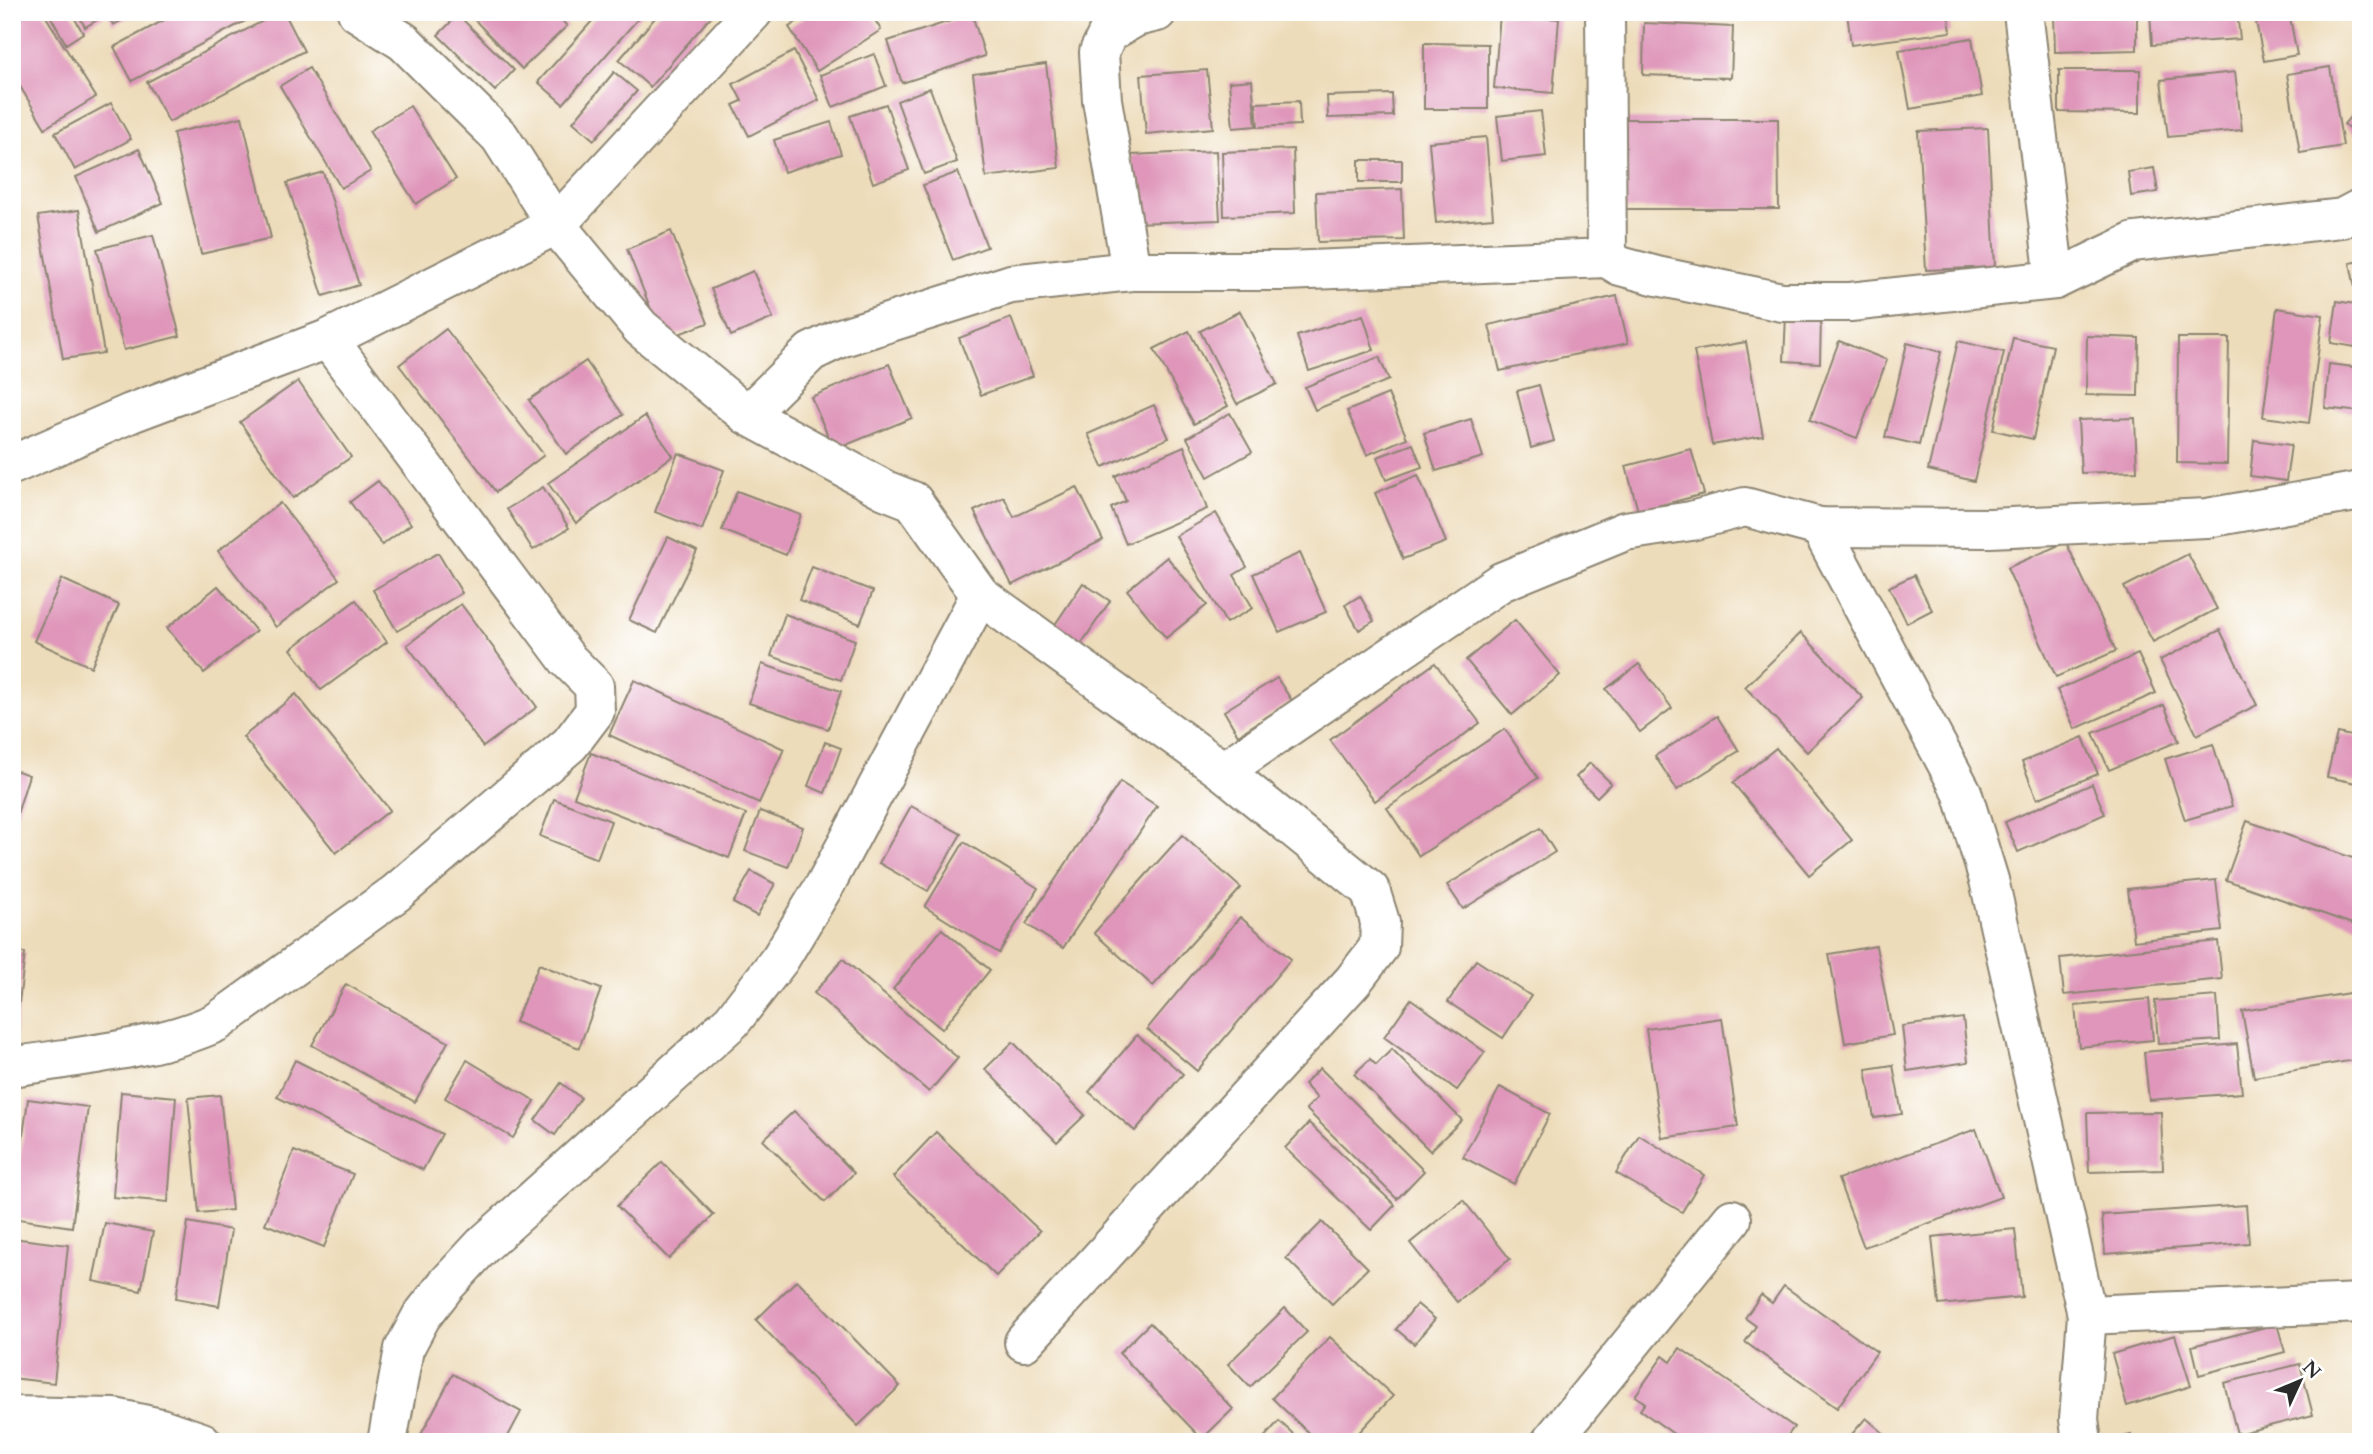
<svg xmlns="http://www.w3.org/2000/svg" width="2373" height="1454" font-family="Cardo,serif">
	<rect width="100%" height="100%" fill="#fff"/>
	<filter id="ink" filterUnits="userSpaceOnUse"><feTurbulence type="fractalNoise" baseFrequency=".0143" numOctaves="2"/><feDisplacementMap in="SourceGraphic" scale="14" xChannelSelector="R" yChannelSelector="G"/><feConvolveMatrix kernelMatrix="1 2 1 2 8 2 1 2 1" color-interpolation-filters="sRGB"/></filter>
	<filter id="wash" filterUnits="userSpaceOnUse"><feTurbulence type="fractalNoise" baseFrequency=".00686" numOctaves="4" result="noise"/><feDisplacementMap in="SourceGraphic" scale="28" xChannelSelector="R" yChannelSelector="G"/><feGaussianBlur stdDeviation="1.57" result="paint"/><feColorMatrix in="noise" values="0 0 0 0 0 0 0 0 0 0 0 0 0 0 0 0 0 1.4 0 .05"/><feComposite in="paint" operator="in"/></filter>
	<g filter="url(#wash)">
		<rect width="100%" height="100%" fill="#eddcba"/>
		<g id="blocks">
			<g fill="#df96ba">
				<polygon points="12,12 43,12 96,97 45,128 12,73"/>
				<polygon points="48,12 71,12 83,33 66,44"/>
				<polygon points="77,12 101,12 104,16 85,27"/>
				<polygon points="107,12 140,12 113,25"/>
				<polygon points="179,12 262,12 132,81 114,47"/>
				<polygon points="280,12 284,12 304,51 169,122 147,82"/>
				<polygon points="467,12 554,12 567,26 522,69"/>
				<polygon points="600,12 644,12 563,104 538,82"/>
				<polygon points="660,12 715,12 650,87 619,60"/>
				<polygon points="812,12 870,12 881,30 817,71 789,27"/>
				<polygon points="1847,12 1948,12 1951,32 1851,45"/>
				<polygon points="2150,12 2237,12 2240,39 2152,45"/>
				<polygon points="2254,12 2289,12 2297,55 2264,61"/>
				<polygon points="2137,13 2137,50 2055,52 2054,14"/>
				<polygon points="972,14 985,56 902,83 888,41"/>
				<polygon points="1500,14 1559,19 1553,93 1494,88"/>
				<polygon points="458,15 514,70 495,91 438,35"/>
				<polygon points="1644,23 1733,27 1731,78 1643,75"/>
				<polygon points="1972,38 1982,96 1910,109 1899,50"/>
				<polygon points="1424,43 1488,44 1488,109 1424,109"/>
				<polygon points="794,51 819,100 749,136 733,105 742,101 733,84"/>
				<polygon points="874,54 886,86 833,107 820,75"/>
				<polygon points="1046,64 1059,168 986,177 973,74"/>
				<polygon points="2330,67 2343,146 2300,153 2287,74"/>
				<polygon points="309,68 371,171 341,188 280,86"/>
				<polygon points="1207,70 1213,128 1146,134 1141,75"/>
				<polygon points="2059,70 2140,70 2140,113 2059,112"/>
				<polygon points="614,72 637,91 594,140 573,122"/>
				<polygon points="2235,72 2242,130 2168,137 2161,80"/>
				<polygon points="1252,80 1256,126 1233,128 1229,82"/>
				<polygon points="930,88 957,162 924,174 897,101"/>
				<polygon points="1392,94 1393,116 1328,118 1327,96"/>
				<polygon points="1299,101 1300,125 1258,127 1256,103"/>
				<polygon points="111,103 131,139 75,170 55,133"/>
				<polygon points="886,104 909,170 873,183 850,116"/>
				<polygon points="2361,104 2361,138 2344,124"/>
				<polygon points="410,106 456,179 416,204 369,131"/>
				<polygon points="1541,111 1546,156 1502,161 1497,116"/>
				<polygon points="242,117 271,238 201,254 173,133"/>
				<polygon points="1624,119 1778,119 1779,209 1624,209"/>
				<polygon points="831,122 841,154 784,172 774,140"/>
				<polygon points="1988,128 1995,267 1926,270 1918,131"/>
				<polygon points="1486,137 1493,218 1436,223 1429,142"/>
				<polygon points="139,149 163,203 99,232 76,177"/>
				<polygon points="1293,149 1295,213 1224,216 1222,152"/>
				<polygon points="1216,151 1220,220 1134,223 1131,155"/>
				<rect x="1359" y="160" width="43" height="22"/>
				<polygon points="2154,168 2158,192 2131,196 2128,172"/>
				<polygon points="323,172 359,285 323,296 287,183"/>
				<polygon points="958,172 987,247 953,260 923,185"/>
				<polygon points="1402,189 1404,240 1318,242 1316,192"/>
				<polygon points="79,210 104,353 63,359 38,216"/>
				<polygon points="671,231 708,323 663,340 627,249"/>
				<polygon points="153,235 180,336 124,350 97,249"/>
				<polygon points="2361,261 2361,297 2357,298 2350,263"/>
				<polygon points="753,271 773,318 731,336 711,289"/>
				<polygon points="1617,296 1628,343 1500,371 1489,325"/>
				<polygon points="2337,301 2361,305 2361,348 2331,343"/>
				<polygon points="2277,308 2323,315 2309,423 2263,417"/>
				<polygon points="1240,311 1277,384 1237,404 1200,331"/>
				<polygon points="1363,315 1374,350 1309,371 1297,336"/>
				<polygon points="1786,315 1821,317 1820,363 1784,361"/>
				<polygon points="1011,318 1033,376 981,395 959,338"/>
				<polygon points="446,329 544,455 496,492 399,365"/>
				<polygon points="1189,331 1228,406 1194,424 1154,349"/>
				<polygon points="2087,336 2139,338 2138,396 2086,395"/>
				<polygon points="2013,338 2053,346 2033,439 1993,430"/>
				<polygon points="2178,338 2229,338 2227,464 2177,463"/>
				<polygon points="1839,341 1887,360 1857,438 1810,420"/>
				<polygon points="1958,341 2004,352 1974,481 1928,470"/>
				<polygon points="1746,342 1763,436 1712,445 1694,351"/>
				<polygon points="1907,343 1941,352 1919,445 1885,437"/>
				<polygon points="1379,357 1389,380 1315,410 1305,387"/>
				<polygon points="586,361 623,415 566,454 529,400"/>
				<polygon points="889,364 912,418 834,450 811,397"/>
				<polygon points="2329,364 2361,368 2361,412 2325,408"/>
				<polygon points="298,381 351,457 293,498 240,422"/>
				<polygon points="1539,385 1554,441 1531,448 1517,391"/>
				<polygon points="1388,394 1407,438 1367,455 1347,411"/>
				<polygon points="1154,405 1169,438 1103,467 1088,434"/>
				<polygon points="1230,413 1252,452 1208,477 1187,438"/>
				<polygon points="645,416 673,456 576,523 548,483"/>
				<polygon points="2135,418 2137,471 2081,473 2078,420"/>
				<polygon points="1471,419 1483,457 1436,471 1424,433"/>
				<polygon points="2254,440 2291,445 2286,481 2250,476"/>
				<polygon points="1413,444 1422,467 1386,480 1377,457"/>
				<polygon points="1184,446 1207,509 1126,544 1111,508 1126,501 1115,476"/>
				<polygon points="1691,449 1704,494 1638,511 1626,466"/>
				<polygon points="678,453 724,470 702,530 655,512"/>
				<polygon points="1418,475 1446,542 1403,559 1375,493"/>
				<polygon points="378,481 411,524 382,545 350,502"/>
				<polygon points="543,487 569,528 533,550 507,509"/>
				<polygon points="1077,487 1103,540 1012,585 974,511 1004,497 1014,517"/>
				<polygon points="737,491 801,515 786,555 722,530"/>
				<polygon points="280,503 339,579 276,627 218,551"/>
				<polygon points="1216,513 1247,567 1234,575 1253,608 1226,623 1176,536"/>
				<polygon points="668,537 697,551 657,633 629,620"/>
				<polygon points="2066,542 2116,651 2056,677 2007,568"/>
				<polygon points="438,553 462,593 397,631 373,590"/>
				<polygon points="1300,553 1326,612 1279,632 1253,574"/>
				<polygon points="2188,554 2217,609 2153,642 2124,587"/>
				<polygon points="1167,557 1207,605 1166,638 1127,590"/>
				<polygon points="812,567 873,591 860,624 799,600"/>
				<polygon points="1914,575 1932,610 1907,623 1889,587"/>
				<polygon points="62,579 119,605 91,667 34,641"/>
				<polygon points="1083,583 1110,601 1075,653 1048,635"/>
				<polygon points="218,586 256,631 204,673 167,628"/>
				<polygon points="1360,596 1374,621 1359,630 1345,605"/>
				<polygon points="356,600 387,642 321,690 291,649"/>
				<polygon points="461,604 537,707 483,747 407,645"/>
				<polygon points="785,614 855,640 841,680 771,656"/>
				<polygon points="1515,620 1560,675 1512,715 1466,660"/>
				<polygon points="2220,630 2257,705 2197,735 2160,660"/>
				<polygon points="1801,633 1863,698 1807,752 1745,687"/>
				<polygon points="2138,654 2156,693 2075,729 2057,690"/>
				<polygon points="1435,663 1480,723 1375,801 1330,740"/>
				<polygon points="762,664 841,691 828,729 749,703"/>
				<polygon points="1639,664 1672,708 1640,732 1606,689"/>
				<polygon points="1277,678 1292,701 1238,735 1224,711"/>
				<polygon points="634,680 784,749 759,803 609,735"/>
				<polygon points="296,694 390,810 336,853 243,737"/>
				<polygon points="2164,705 2179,741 2109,770 2093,733"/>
				<polygon points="1717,716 1739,751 1677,790 1655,756"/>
				<polygon points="1505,729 1538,778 1419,856 1387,808"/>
				<polygon points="2337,733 2361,738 2361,784 2327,777"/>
				<polygon points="2083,737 2098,774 2037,799 2022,762"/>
				<polygon points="825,742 841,748 825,793 808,786"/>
				<polygon points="2213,744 2232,806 2185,820 2165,759"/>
				<polygon points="1776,748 1852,840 1809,875 1733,783"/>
				<polygon points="591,753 746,814 729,858 574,797"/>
				<polygon points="1590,763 1611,783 1597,797 1576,777"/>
				<polygon points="12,769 29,775 13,827 12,827"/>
				<polygon points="1120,782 1157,806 1063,948 1026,924"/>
				<polygon points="2092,784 2105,814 2018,852 2005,822"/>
				<polygon points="554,799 611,821 597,859 540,836"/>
				<polygon points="911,806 961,834 928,891 879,863"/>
				<polygon points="760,811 803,827 788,867 745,851"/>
				<polygon points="2247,821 2361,861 2361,927 2226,880"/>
				<polygon points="1540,828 1555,852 1463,909 1447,885"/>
				<polygon points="1182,835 1241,888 1153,986 1094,933"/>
				<polygon points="964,842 1038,888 999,953 925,907"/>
				<polygon points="751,871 775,884 757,916 733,903"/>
				<polygon points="2216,880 2222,931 2134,941 2128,889"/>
				<polygon points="1240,917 1291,959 1197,1071 1147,1029"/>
				<polygon points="942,929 990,970 942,1029 893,989"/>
				<polygon points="2218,941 2222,979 2064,995 2060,958"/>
				<polygon points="1876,946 1893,1035 1845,1043 1829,954"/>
				<polygon points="12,951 25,953 15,1036 12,1036"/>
				<polygon points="843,959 958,1058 929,1092 814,993"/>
				<polygon points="1476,960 1531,996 1503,1038 1448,1002"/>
				<polygon points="539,964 601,989 579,1048 515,1022"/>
				<polygon points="346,984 448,1042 415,1102 312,1045"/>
				<polygon points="2361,991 2361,1059 2254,1077 2242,1011"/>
				<polygon points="2217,996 2220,1040 2158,1044 2155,1001"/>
				<polygon points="1411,999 1485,1052 1457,1090 1384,1037"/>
				<polygon points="2149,999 2153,1040 2079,1047 2075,1006"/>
				<polygon points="1722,1018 1738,1127 1662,1138 1646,1029"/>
				<polygon points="1963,1018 1968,1062 1907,1071 1902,1026"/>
				<polygon points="1137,1035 1183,1074 1135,1131 1089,1092"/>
				<polygon points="1013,1042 1085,1115 1057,1142 985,1069"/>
				<polygon points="2237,1044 2242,1093 2149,1100 2144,1052"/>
				<polygon points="1392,1049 1462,1120 1430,1151 1354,1074 1370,1059 1376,1065"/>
				<polygon points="295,1060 442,1134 423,1170 277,1097"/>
				<polygon points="467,1060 535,1101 513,1138 445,1098"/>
				<polygon points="1893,1065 1902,1114 1874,1118 1866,1069"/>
				<polygon points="1320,1068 1424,1171 1397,1199 1306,1109 1317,1098 1304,1084"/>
				<polygon points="561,1083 581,1098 555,1135 535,1120"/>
				<polygon points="1500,1087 1550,1114 1514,1184 1463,1157"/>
				<polygon points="121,1092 176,1097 168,1202 113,1197"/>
				<polygon points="220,1095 232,1210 199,1213 188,1098"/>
				<polygon points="28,1099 88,1107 72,1227 12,1218"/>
				<polygon points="794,1111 854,1173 825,1202 763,1140"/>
				<polygon points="2161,1112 2163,1170 2089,1172 2087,1113"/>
				<polygon points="1309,1123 1395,1205 1371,1230 1285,1148"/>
				<polygon points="1976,1129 2001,1197 1864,1247 1838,1179"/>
				<polygon points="936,1132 1040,1231 996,1276 893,1177"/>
				<polygon points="1639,1135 1704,1175 1682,1212 1616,1173"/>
				<polygon points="294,1151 353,1174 324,1247 265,1224"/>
				<polygon points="662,1162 714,1215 669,1259 617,1206"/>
				<polygon points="1463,1200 1510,1259 1457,1302 1410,1243"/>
				<polygon points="2246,1205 2249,1243 2105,1254 2102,1215"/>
				<polygon points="188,1222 231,1230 219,1306 176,1298"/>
				<polygon points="1322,1222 1368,1268 1332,1304 1286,1258"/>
				<polygon points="105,1223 153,1232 141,1291 93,1281"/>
				<polygon points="2015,1229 2022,1297 1939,1305 1932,1237"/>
				<polygon points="12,1238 68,1245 54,1383 12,1378"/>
				<polygon points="797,1280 900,1386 858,1426 756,1320"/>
				<polygon points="1784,1286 1877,1352 1837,1408 1745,1342 1756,1326 1745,1318 1761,1295 1772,1303"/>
				<polygon points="1417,1304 1435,1319 1414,1344 1396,1329"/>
				<polygon points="1285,1308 1307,1332 1250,1387 1228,1364"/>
				<polygon points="1150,1323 1233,1409 1202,1439 1119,1353"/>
				<polygon points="2277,1324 2285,1352 2199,1375 2192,1346"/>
				<polygon points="2175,1335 2191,1386 2127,1406 2112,1354"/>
				<polygon points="1330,1337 1393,1396 1350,1442 1318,1442 1272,1398"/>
				<polygon points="1680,1348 1794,1427 1783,1442 1685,1442 1640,1410 1645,1403 1635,1396 1663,1356 1671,1362"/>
				<polygon points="2300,1364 2313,1415 2237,1434 2224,1383"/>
				<polygon points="453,1374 521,1412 505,1442 417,1442"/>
				<polygon points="1866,1418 1894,1442 1845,1442"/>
				<polygon points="1279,1421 1302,1442 1260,1442"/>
				<polygon points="1119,1433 1128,1442 1110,1442"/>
				<polygon points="2131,1435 2133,1442 2106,1442 2106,1441"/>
			</g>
		</g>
	</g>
	<g filter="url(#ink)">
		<use href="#blocks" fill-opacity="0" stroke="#8c8472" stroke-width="2"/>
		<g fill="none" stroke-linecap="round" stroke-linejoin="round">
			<g stroke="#8c8472" stroke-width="42">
				<g id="minor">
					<polyline points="357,12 404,42 500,137 556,225 641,328 747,415 885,490 913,501 980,595 1223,771 1370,890 1380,922 1379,947 1353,981 1024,1342"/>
					<polyline points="1605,12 1607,258"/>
					<polyline points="2023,12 2055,280"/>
					<polyline points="1131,271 1102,100 1099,52 1108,33 1136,17 1157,12"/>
					<polyline points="747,415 811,352 840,338 1011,284 1131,271 1285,271 1607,258 1620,266 1657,276 1782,302 1850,302 2055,280 2134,242 2342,218 2361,208"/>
					<polyline points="12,465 131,413 328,339 556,225 753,12"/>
					<polyline points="1820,527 1962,792 1989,880 2087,1315 2079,1419 2082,1442"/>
					<polyline points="1223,771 1501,582 1625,531 1691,521 1745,507 1820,527 1990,528 2207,518 2361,491"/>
					<path d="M12,1067c64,-11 148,-18 205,-45l179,-129 174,-149 25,-33 -1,-25 -26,-26 -240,-321"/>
					<polyline points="2087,1315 2361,1303"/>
					<polyline points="12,1416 115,1418 161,1428 202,1442"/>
					<polyline points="387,1442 404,1349 421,1317 446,1285 484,1244 732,1021 780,959 826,883 980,595"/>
					<polyline points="1551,1442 1732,1219"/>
				</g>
			</g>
			<use href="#minor" stroke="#fff" stroke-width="38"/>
		</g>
	</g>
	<rect width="2373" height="1454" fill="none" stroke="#fff" stroke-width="42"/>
	<g transform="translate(2300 1381) rotate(46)" stroke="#ffffff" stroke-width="5" paint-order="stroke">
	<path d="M0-5L12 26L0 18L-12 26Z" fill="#2b2b2b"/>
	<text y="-10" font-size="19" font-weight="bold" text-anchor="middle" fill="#2b2b2b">N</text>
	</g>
</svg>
